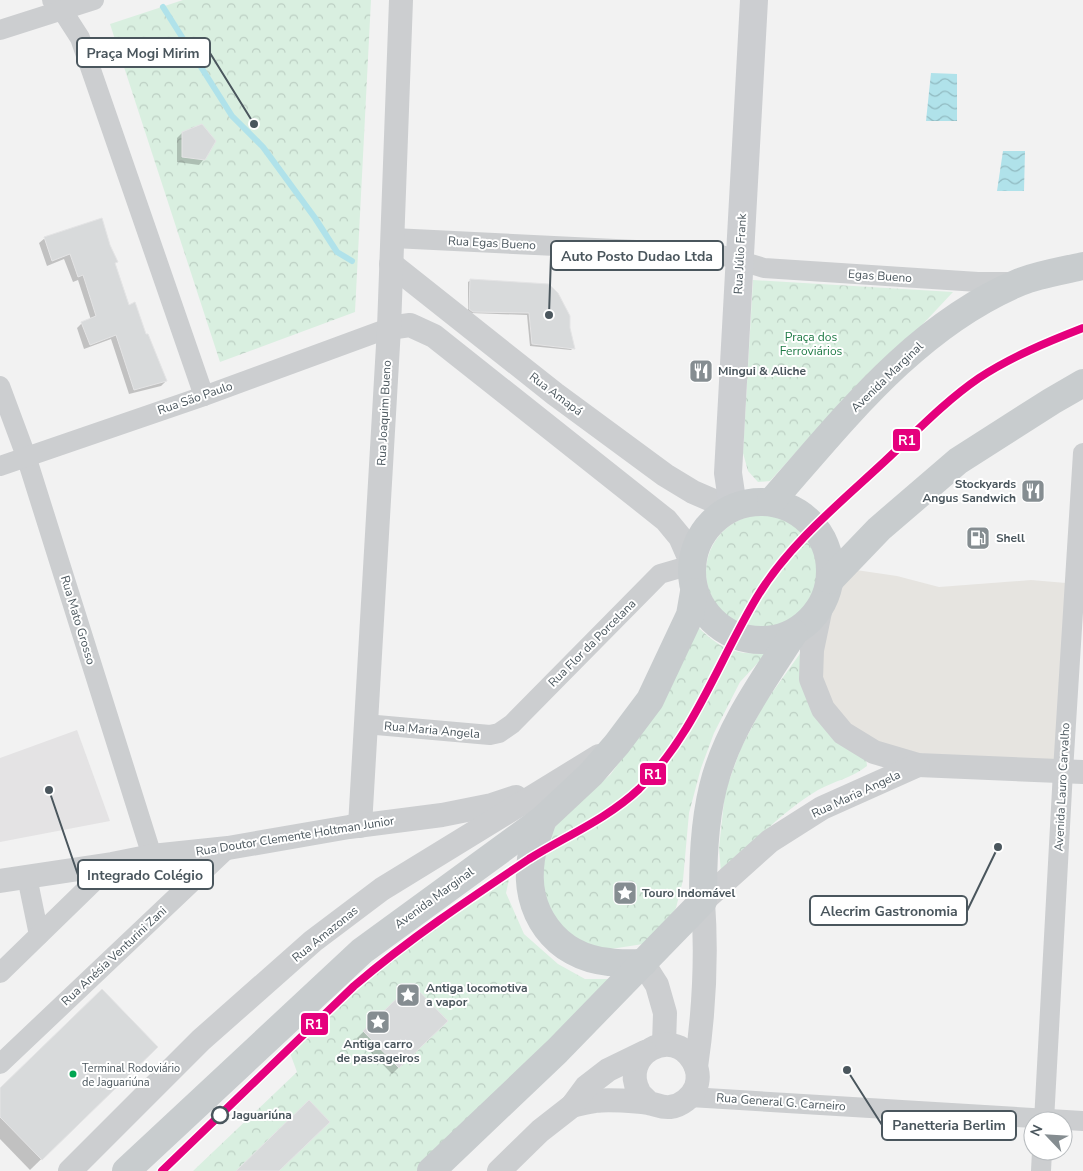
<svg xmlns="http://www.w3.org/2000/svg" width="1083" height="1171" font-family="'Nunito Sans',sans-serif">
	<defs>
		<pattern id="forest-crowns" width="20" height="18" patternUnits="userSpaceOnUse" patternTransform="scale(1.25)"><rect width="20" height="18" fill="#d9efe0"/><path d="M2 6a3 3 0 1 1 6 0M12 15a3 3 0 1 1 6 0" fill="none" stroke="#bccfc3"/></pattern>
		<pattern id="water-waves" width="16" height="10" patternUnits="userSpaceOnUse" patternTransform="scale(1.25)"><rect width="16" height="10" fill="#b0e2ea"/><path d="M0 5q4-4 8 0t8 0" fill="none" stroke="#91bac1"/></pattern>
	</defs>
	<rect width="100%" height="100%" fill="#f2f2f2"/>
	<polygon fill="#e6e4e0" points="856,570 897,576 939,587 1031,580 1066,583 1055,759 919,764 874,749 825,709 815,650 821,607"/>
	<polygon fill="#e4e3e4" points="77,730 110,821 0,842 0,758"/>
	<g fill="url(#forest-crowns)">
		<polygon points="183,0 371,0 355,312 220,362 110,24"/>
		<polygon points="753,280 953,292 907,341 854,388 770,481 758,482 748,471 743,453"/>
		<circle cx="763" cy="572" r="57"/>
		<path d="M699,628c23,22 36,27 68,25l-27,29 -26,51 -13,35 -12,45 -6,67 -7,28 -14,20 -19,16 -32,5 -24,-2 -26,-18 -18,-24v-62l27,-35 40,-33 37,-50z"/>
		<path d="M804,648l-1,32 63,76 1,10c-15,12 -33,15 -49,24 -37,22 -66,54 -97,83l-2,-25 6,-56 16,-44 23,-44z"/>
		<polygon points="509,879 506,893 524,934 558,964 585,979 616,979 417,1171 193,1171 297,1072 290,1053 352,994 417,941"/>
	</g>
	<g fill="url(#water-waves)">
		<polygon points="931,73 957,74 957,121 926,121"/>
		<polygon points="1003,151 1025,151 1024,191 997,191"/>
	</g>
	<g fill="#0003">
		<polygon points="182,133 204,159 199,165 177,162 177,138"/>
		<polygon points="45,238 108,245 117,261 114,264 128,306 145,336 166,381 161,386 129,394 111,339 84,349 77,328 82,323 91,320 78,280 73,282 64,259 47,266 39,243"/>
		<polygon points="471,280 569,329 573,348 571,350 530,346 527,315 471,313 468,311 468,282"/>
		<polygon points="412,985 446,1021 392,1074 357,1038"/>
		<polygon points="156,1047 30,1170 0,1139 0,1090"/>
	</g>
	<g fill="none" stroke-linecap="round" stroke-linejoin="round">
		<polyline stroke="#b0e2ea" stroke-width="6" points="163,7 232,116 263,147 315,218 337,252 352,261"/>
	</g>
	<g fill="#d8dadb" stroke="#e4e4e5">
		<polygon points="202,124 216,141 205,160 182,157 182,132"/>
		<polygon points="102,218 110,245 118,262 115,263 129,305 135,302 146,334 148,334 167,381 134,390 116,335 90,345 81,322 96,316 83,275 78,277 70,254 52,261 44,237"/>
		<polygon points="470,279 549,284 558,293 570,316 570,328 575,349 532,344 529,313 473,312 469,309"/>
		<polygon points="412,984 448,1021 399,1068 363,1031"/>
		<polygon points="102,989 158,1047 42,1160 0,1117 0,1088"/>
		<polygon points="309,1100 330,1122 279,1171 236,1171"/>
	</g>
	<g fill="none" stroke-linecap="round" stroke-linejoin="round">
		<g stroke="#ccced0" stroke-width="20">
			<polyline points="52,0 62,10 80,38 204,396"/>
			<polyline points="0,30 94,0"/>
			<polyline points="393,238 718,254 764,268 978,282 1015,282"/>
			<polyline points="0,386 26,456 152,856"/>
			<polyline points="0,466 204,396 389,328"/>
			<polyline points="365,724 490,735 499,733 512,724 660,574 691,565"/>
			<polyline points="27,877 39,935"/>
			<polyline points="0,973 112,864"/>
			<polyline points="0,1064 228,848"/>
			<polyline points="690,1097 1083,1121"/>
			<polyline points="1044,1121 1063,771 1083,453"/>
			<polyline points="1041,1171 1042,1151"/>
		</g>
		<g stroke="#ccced0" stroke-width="24">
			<polyline points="391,264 555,394 665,475 693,492 730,508"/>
			<polyline points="389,328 410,325 434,336 666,520 680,537 691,562"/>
			<polyline points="821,607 812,650 811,679 823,709 843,733 874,752 918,765 1083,772"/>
			<polyline points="360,826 389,328 401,0"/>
			<polyline points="0,881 112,864 152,856 228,848 349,827 442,815 492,805 516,797"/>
			<polyline points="643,963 657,985 665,1013 664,1044"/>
			<path d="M696,1067c8,-55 11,-111 7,-166l67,-60 52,-33 96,-43"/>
			<path d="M572,1106c8,-2 15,-4 23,-5 12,-2 41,0 53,2 8,1 13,5 22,4 11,-1 22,-10 26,-20 3,-9 2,-18 -3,-26 -20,-36 -74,-6 -54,31 2,4 7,7 10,11"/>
			<polyline points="70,1171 201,1040 313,941 382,889 599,756"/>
			<polyline points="499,1171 540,1131 572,1106 586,1087 608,1070 645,1052"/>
		</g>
		<polyline stroke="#ccced1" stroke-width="28" points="733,507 728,473 754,0"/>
		<g stroke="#c8ccce" stroke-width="28">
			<circle cx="761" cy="571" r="69"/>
			<path d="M771,502c73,-83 144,-176 249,-220 20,-8 42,-11 63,-16"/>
			<polyline points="830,580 879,529 958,461 1052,401 1083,383"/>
			<path d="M543,819c-4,13 -10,26 -12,40 -8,52 24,98 78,103 11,2 23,1 34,1"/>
			<polyline points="126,1171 362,951 543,819 591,774 617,744 650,700 690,615 694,592"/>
			<path d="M431,1171l126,-120 146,-150c0,-38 1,-77 10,-114 14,-57 50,-106 81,-154"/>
		</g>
		<polyline stroke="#c7c8ca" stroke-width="4" points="162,1171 221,1115"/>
		<g stroke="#fff" stroke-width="11">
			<path id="rail-1" d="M162,1171l192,-185c55,-47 115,-87 175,-127 37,-23 78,-40 110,-70 55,-54 79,-127 118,-192 32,-53 83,-94 128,-136 30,-28 59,-59 94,-83 32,-21 68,-36 104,-50"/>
		</g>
		<use href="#rail-1" stroke="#e5007d" stroke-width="8"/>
	</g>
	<defs>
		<g id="restaurant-square" transform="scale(1.25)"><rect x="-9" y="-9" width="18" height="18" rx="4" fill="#858d91" stroke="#fff"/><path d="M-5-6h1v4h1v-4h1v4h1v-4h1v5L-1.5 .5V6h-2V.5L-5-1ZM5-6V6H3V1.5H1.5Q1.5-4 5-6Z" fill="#fff"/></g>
		<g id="fuel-square" transform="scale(1.25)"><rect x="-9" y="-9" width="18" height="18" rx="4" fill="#858d91" stroke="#fff"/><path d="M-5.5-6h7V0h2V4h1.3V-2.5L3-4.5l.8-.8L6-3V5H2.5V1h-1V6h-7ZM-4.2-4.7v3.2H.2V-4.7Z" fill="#fff"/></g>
		<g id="sight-square" transform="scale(1.25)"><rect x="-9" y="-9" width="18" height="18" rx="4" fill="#858d91" stroke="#fff"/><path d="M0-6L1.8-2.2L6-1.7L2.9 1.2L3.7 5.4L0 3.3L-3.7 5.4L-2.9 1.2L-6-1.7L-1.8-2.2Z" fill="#fff"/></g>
	</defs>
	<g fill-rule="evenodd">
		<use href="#restaurant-square" x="701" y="371"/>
		<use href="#restaurant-square" x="1033" y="491"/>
		<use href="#fuel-square" x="978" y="538"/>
		<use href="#sight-square" x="625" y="893"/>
		<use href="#sight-square" x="408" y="995"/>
		<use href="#sight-square" x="378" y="1022"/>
	</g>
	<circle fill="#00a651" stroke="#fff" stroke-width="2" cx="73" cy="1074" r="4.5"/>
	<circle fill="#fff" stroke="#4a565d" stroke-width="2.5" cx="220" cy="1115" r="8"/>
	<g text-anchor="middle" stroke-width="4" stroke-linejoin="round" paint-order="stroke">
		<g font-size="11" fill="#4a565d" stroke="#fff" text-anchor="start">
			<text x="82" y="1072">Terminal Rodoviário<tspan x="82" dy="14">de Jaguariúna</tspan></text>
		</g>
		<g font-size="12" fill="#4a565d" stroke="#fff">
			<text transform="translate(492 243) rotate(3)" y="4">Rua Egas Bueno</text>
			<text transform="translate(740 254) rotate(-87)" y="4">Rua Júlio Frank</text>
			<text transform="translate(880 276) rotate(4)" y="4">Egas Bueno</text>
			<text transform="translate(887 377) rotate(-44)" y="4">Avenida Marginal</text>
			<text transform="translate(556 394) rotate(37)" y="4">Rua Amapá</text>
			<text transform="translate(195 398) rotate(-19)" y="4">Rua São Paulo</text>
			<text transform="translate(384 413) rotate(-87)" y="4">Rua Joaquim Bueno</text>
			<text transform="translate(78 620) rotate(73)" y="4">Rua Mato Grosso</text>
			<text transform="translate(592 643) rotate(-45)" y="4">Rua Flor da Porcelana</text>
			<text transform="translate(432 730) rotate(5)" y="4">Rua Maria Angela</text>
			<text transform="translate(1062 787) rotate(-87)" y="4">Avenida Lauro Carvalho</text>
			<text transform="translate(856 794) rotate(-25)" y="4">Rua Maria Angela</text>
			<text transform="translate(295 836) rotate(-9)" y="4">Rua Doutor Clemente Holtman Junior</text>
			<text transform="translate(434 898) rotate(-36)" y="4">Avenida Marginal</text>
			<text transform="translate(325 934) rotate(-39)" y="4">Rua Amazonas</text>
			<text transform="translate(114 956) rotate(-43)" y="4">Rua Anésia Venturini Zani</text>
			<text transform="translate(781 1102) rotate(4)" y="4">Rua General G. Carneiro</text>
		</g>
		<g font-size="12" fill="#1f7b46" stroke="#fff">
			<text x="811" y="341">Praça dos<tspan x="811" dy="14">Ferroviários</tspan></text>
		</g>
		<g font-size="12" font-weight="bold" fill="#4a565d" stroke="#fff" text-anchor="start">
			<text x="718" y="375">Mingui &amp; Aliche</text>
			<text x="1016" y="488" text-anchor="end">Stockyards<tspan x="1016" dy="14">Angus Sandwich</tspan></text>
			<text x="996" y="542">Shell</text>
			<text x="642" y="897">Touro Indomável</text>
			<text x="426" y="992">Antiga locomotiva<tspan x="426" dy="14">a vapor</tspan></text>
			<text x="378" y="1048" text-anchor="middle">Antiga carro<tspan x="378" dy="14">de passageiros</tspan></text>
		</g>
		<g font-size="12" font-weight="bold" fill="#4a565d" stroke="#fff" text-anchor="start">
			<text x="232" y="1119">Jaguariúna</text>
		</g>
	</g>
	<path fill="none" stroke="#4a565d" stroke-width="2" d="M254 124L210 53M549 315L551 256M49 790L78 875M998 847L967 911M847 1070L882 1125"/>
	<g fill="#4a565d" stroke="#fff" stroke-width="2">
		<circle cx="254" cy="124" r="5"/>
		<circle cx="549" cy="315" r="5"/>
		<circle cx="49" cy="790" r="5"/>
		<circle cx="998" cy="847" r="5"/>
		<circle cx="847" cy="1070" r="5"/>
	</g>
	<g fill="#fff" stroke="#4a565d" stroke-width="2">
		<rect x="77" y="38" width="133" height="29" rx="5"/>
		<rect x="551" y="241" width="172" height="29" rx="5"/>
		<rect x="78" y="860" width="135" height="29" rx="5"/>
		<rect x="810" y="896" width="157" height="29" rx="5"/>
		<rect x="882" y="1111" width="134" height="29" rx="5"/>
	</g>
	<g font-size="14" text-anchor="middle" font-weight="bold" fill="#4a565d">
		<text x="143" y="58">Praça Mogi Mirim</text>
		<text x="637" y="261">Auto Posto Dudao Ltda</text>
		<text x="145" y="880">Integrado Colégio</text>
		<text x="889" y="916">Alecrim Gastronomia</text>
		<text x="949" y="1130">Panetteria Berlim</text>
	</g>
	<g stroke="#fff" stroke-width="2">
		<rect x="892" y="428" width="29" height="24" rx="5" fill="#e5007d"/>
		<rect x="639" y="762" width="28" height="24" rx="5" fill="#e5007d"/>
		<rect x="300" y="1012" width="29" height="24" rx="5" fill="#e5007d"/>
	</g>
	<g font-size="14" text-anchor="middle" font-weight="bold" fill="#fff">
		<text x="907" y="445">R1</text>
		<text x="653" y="779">R1</text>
		<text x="314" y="1029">R1</text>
	</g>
	<g transform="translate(1048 1136) rotate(295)"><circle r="24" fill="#ffffff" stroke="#b7bbbe"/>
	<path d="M0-4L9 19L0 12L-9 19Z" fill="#858d91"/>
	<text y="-8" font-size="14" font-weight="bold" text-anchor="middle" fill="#4a565d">N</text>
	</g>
</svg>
